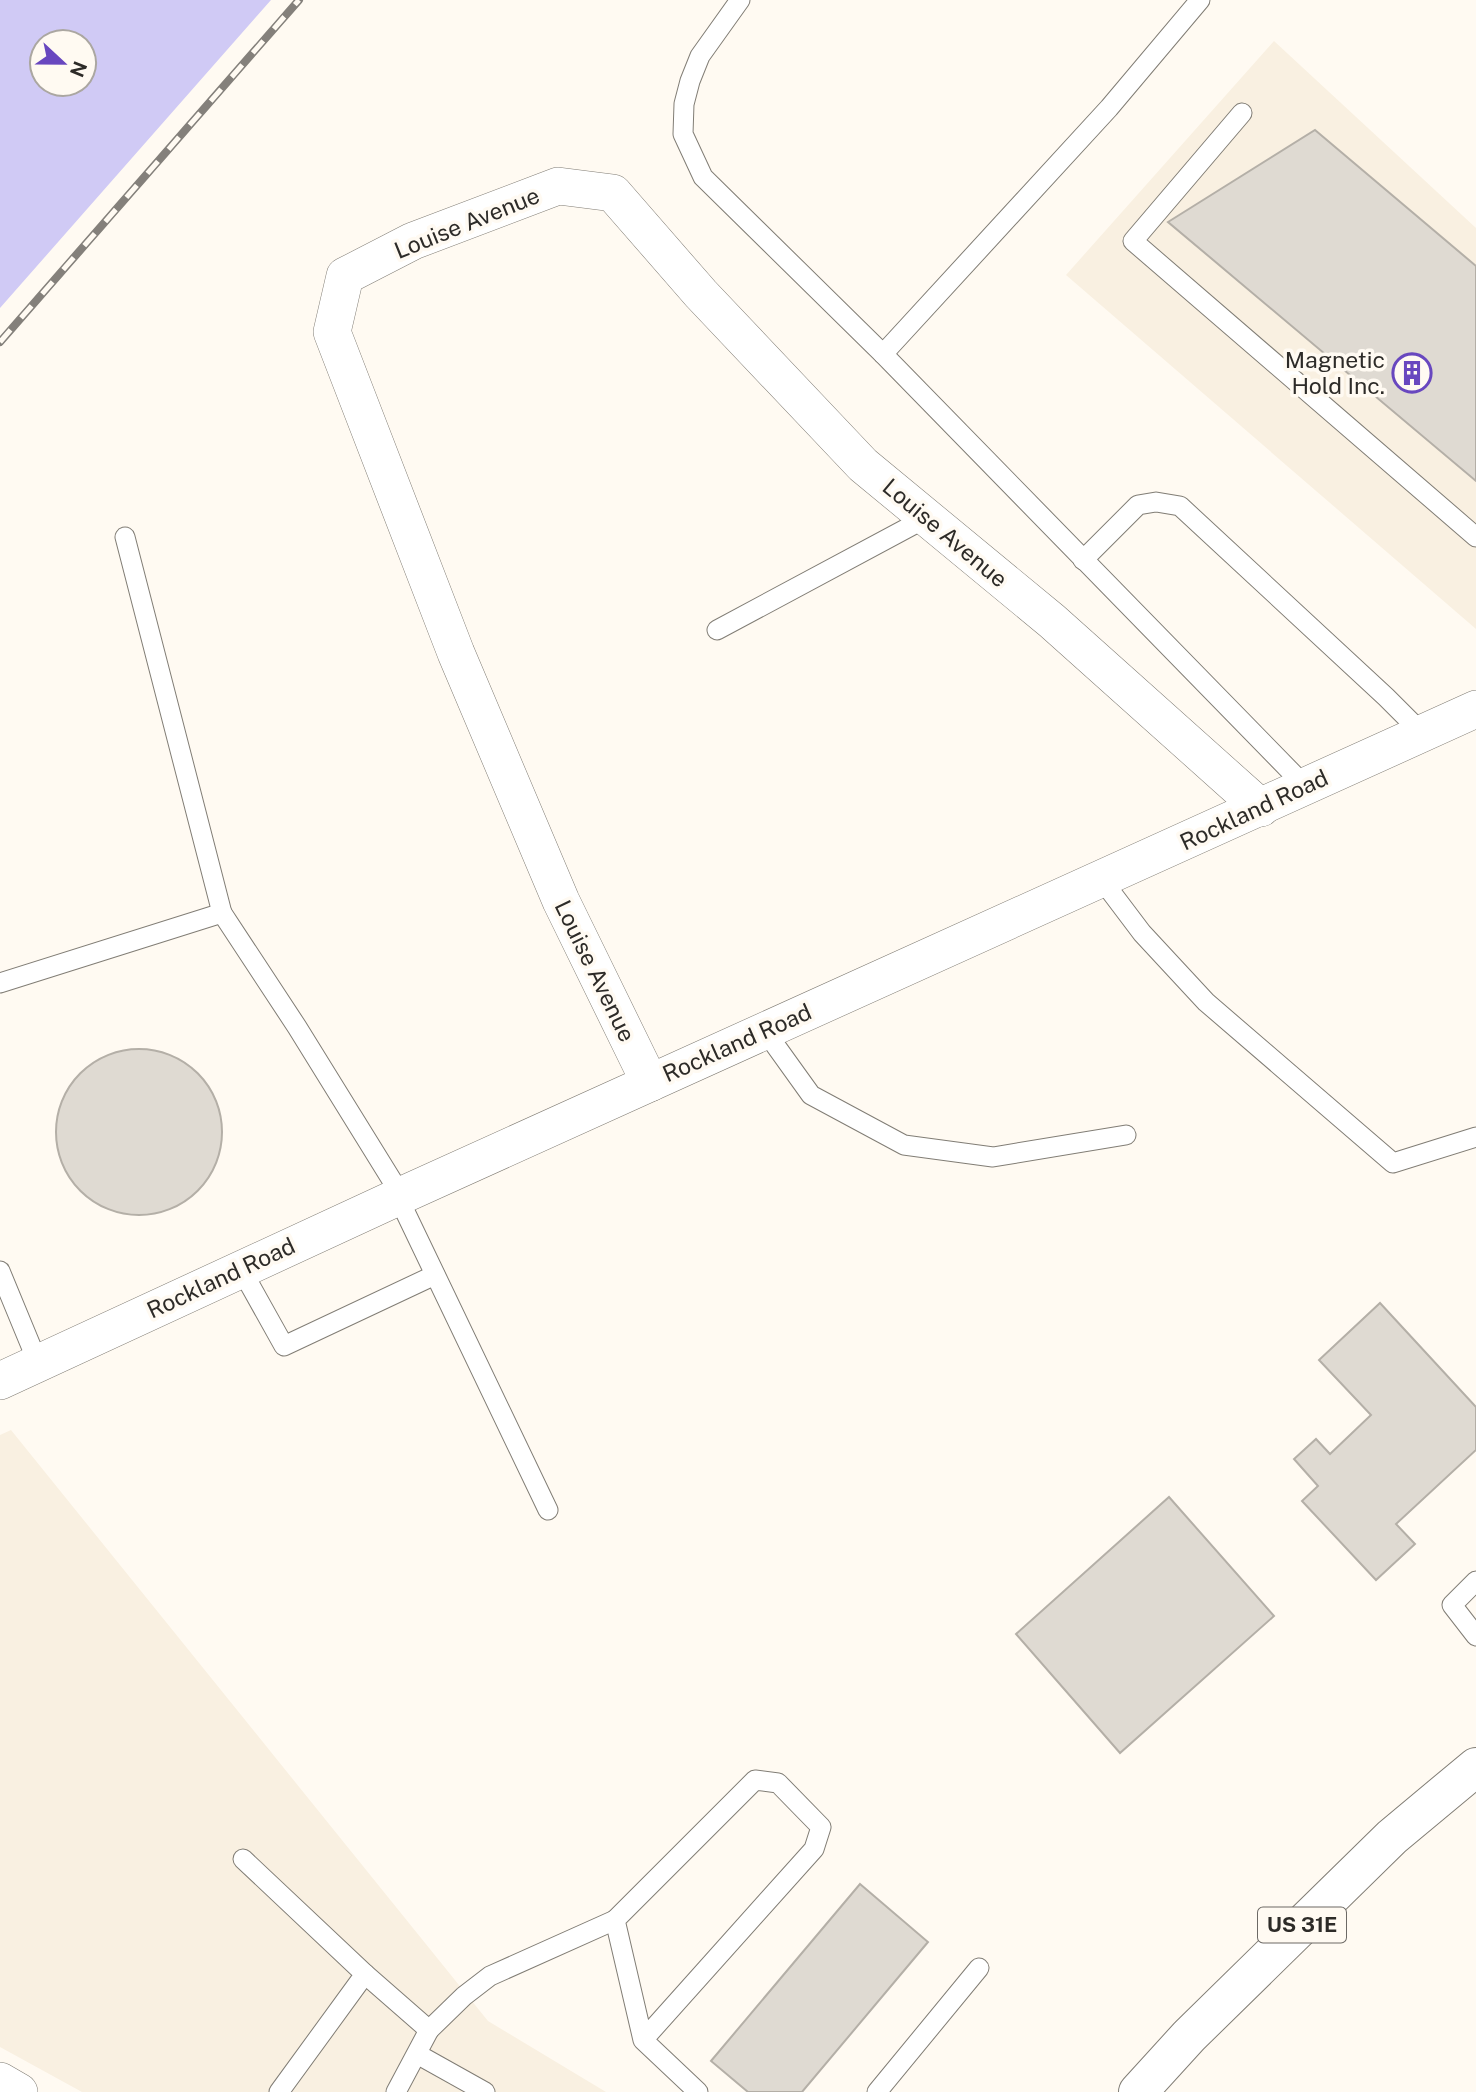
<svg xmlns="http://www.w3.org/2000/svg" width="1476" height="2092" font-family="'Public Sans',sans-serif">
	<rect width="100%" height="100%" fill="#fffaf2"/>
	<g fill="#f9f0e1">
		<polygon points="1274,41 1476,228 1476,629 1066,275"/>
		<polygon points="11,1430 488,2021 606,2092 82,2092 0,2047 0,1435"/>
	</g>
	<path fill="#d0caf5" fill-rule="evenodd" d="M0,0h271l-271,308zM42,42h42v42h-42z"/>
	<g fill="#dfdad2" stroke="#b4afa7" stroke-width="2">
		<polygon points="1315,130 1476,266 1476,481 1168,222"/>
		<circle cx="139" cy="1132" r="83"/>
		<polygon points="1380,1303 1476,1407 1476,1450 1396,1524 1415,1544 1376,1580 1302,1501 1318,1486 1294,1459 1316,1439 1330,1454 1371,1415 1319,1360"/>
		<polygon points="1169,1497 1274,1616 1120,1753 1016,1634"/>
		<polygon points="860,1884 928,1942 802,2092 748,2092 711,2061"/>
	</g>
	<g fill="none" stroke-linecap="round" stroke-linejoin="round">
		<g stroke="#817d75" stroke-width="21">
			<g id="lane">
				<polyline points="740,0 700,56 690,81 684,104 683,134 703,177 883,354 1305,786"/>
				<polyline points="1242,113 1133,241 1476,537"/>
				<polyline points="883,354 1109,108 1200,0"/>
				<polyline points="125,537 222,913"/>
				<polyline points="1083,560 1138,505 1156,502 1180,506 1386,697 1422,733"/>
				<polyline points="717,630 926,518"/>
				<polyline points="1102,880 1142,933 1206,1002 1393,1163 1476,1137"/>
				<polyline points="0,983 222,913 297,1027 401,1195"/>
				<polyline points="765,1031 811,1095 904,1145 993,1157 1126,1135"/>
				<polyline points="398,1197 548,1510"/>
				<polyline points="241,1269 284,1346 435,1275"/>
				<polyline points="0,1271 38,1363"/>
				<polyline points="1476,1581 1452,1605 1476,1636"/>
				<polyline points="243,1859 365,1974 279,2092"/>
				<polyline points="365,1974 429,2030 396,2092"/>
				<polyline points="429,2030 464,1996 490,1976 615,1920"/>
				<polyline points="643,2040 814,1849 821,1827 778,1783 755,1780 615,1920 643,2040 698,2092"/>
				<polyline points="417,2054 485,2092"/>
				<polyline points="877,2092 979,1968"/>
			</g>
		</g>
		<g stroke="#817d75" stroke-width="38">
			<g id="street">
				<polyline points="650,1083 561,901 456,653 332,332 345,276 413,241 558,186 613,193 701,294 863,465 1052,621 1261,808"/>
				<polyline points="0,1381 398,1197 1476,709"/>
				<polyline points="0,2081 19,2092"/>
			</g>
		</g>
		<g stroke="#817d75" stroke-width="40">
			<polyline id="primary" points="1138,2092 1189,2036 1392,1837 1476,1767"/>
		</g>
		<use href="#lane" stroke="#fff" stroke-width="19"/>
		<use href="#street" stroke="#fff" stroke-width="37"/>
		<use href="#primary" stroke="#fff" stroke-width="38"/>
		<g stroke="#84807b" stroke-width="8">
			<polyline id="rail" points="0,342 299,0"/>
		</g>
		<use href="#rail" stroke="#fffaf2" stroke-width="5" stroke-dasharray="16" stroke-linecap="butt"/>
	</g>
	<defs>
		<g id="building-ring" transform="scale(2.0125)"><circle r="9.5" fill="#fffaf2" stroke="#6847bf" stroke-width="1.5"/><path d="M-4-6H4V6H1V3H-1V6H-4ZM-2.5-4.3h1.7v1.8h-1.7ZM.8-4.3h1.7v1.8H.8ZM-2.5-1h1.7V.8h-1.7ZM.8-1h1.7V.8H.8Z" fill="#6847bf"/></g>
	</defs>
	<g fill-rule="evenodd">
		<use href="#building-ring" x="1412" y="373"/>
	</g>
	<g text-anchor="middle" stroke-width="7" stroke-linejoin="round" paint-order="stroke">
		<rect fill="#fffaf2" stroke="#6c6965" stroke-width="2" x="1258" y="1907.5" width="88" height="35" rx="5"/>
		<g font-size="21" font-weight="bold" fill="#2d2b28">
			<text x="1302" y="1932">US 31E</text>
		</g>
		<g font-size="23" fill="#2d2b28" stroke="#fffaf2">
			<text transform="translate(467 223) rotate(-22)" y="8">Louise Avenue</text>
			<text transform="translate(945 533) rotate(40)" y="8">Louise Avenue</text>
			<text transform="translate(1254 810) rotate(-25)" y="8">Rockland Road</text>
			<text transform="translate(595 971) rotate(64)" y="8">Louise Avenue</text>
			<text transform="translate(737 1043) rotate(-24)" y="8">Rockland Road</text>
			<text transform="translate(221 1278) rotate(-25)" y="8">Rockland Road</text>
		</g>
		<g font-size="23" fill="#2d2b28" stroke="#fffaf2" text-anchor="end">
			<text x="1385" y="368">Magnetic<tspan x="1385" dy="26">Hold Inc.</tspan></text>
		</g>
	</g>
	<g transform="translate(63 63) rotate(112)"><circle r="33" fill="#fffaf2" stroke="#aba7a1" stroke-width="2"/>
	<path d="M0-5L12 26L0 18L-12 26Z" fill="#6847bf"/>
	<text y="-10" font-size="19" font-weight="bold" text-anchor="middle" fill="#2d2b28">N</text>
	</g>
</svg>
